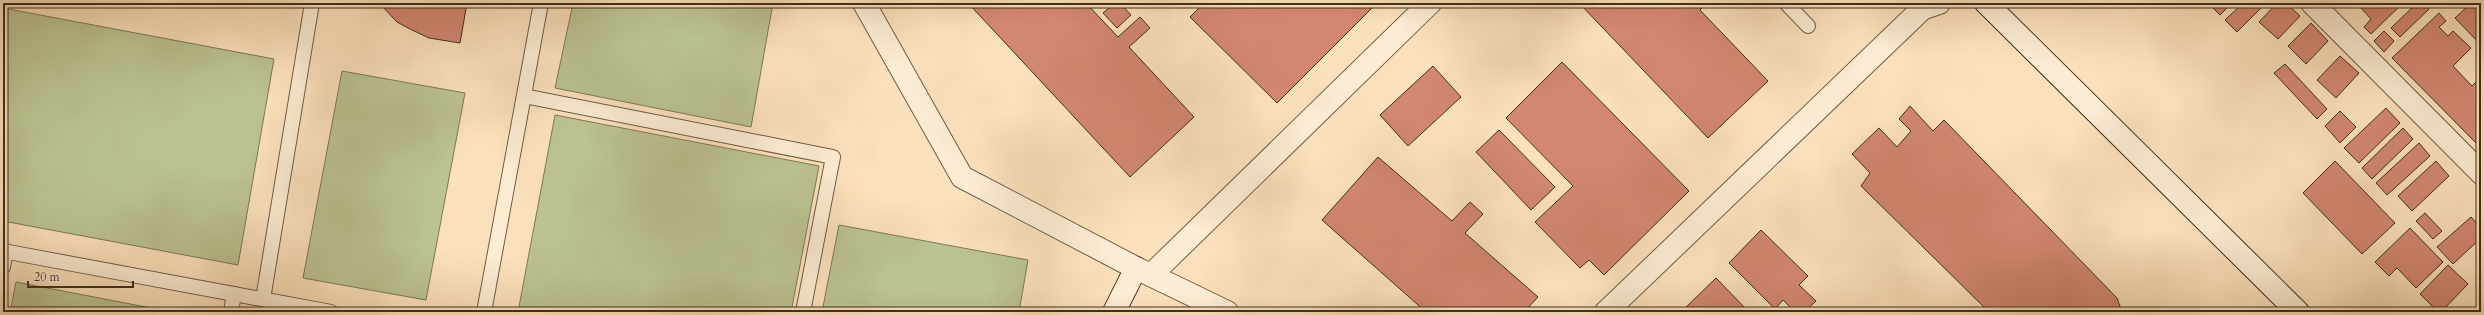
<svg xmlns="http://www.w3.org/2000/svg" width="2484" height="315" font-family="Cardo,serif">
	<rect width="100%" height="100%" fill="#fbe1bb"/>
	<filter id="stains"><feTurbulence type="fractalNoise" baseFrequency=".005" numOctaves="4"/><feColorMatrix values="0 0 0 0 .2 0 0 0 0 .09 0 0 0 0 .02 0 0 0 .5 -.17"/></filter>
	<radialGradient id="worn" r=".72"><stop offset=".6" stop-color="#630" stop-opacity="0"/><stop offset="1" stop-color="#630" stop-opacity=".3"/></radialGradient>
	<g fill="#bcc392" stroke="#7e7858">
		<polygon points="573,3 773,3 751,127 555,88"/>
		<polygon points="3,8 274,59 238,265 3,221"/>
		<polygon points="342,71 465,93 426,300 303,278"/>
		<polygon points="555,115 819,166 791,312 518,312"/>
		<polygon points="839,225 1028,260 1019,312 822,312"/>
		<polygon points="16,282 172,312 10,312"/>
	</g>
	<g fill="#d28770" stroke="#3f2e1f">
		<polygon points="379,3 467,3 460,43 429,38 410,29 397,22"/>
		<polygon points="968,3 1086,3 1118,37 1140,17 1150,28 1129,47 1194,117 1130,177"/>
		<polygon points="1115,3 1120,3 1131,15 1117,28 1103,13"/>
		<polygon points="1204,3 1377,3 1277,103 1190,17"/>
		<polygon points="1579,3 1707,3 1700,10 1768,81 1708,138"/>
		<polygon points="2213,3 2232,3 2220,15 2211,6"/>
		<polygon points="2243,3 2266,3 2237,32 2225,20"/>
		<polygon points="2277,3 2286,3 2300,16 2278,39 2259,22"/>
		<polygon points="2363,3 2403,3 2371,34 2364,27 2371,19 2360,7"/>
		<polygon points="2417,3 2423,3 2429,9 2400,37 2391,28"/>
		<polygon points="2464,3 2481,3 2481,45 2455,18 2468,6"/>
		<polygon points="2439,13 2446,21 2439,27 2448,36 2453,31 2471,48 2453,66 2472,86 2481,77 2481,148 2392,58"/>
		<polygon points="2311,23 2328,41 2306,64 2288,46"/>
		<polygon points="2384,31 2394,41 2384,52 2374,41"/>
		<polygon points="2340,56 2359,73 2336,98 2317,80"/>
		<polygon points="1562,62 1689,191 1604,275 1589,260 1580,268 1535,222 1573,186 1506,118"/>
		<polygon points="2285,64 2327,109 2317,119 2274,73"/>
		<polygon points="1433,66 1461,97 1408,146 1380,115"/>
		<polygon points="1910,106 1933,131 1944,120 2117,298 2122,312 1989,312 1861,186 1870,173 1852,154 1879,128 1897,147 1911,131 1899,119"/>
		<polygon points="2386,108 2400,123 2359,163 2344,148"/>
		<polygon points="2340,111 2356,127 2340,143 2325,126"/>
		<polygon points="2403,128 2413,139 2372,179 2362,168"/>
		<polygon points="1499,130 1555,187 1531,210 1476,152"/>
		<polygon points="2419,143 2430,156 2387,195 2376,183"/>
		<polygon points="1378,157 1452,221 1470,202 1483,214 1465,233 1538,297 1524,312 1426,312 1322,220"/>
		<polygon points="2335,161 2395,223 2362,254 2303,193"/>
		<polygon points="2436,161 2449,176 2412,211 2398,196"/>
		<polygon points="2425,213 2442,231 2433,239 2416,221"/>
		<polygon points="2471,217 2481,228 2481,238 2453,264 2437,247"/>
		<polygon points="2410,228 2443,262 2416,288 2397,268 2389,276 2375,262"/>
		<polygon points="1761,230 1808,276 1799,285 1816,301 1804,312 1795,312 1783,300 1775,309 1729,263"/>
		<polygon points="2448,265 2468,284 2441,312 2438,312 2420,294"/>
		<polygon points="1716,278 1749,312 1681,312"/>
	</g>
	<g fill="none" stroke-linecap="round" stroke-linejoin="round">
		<g stroke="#6e5b46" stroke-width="16">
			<g id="lane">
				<polyline points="1786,3 1808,26"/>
				<polyline points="524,96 833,157 803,312"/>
				<polyline points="3,251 331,312"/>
				<polyline points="3,267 6,251"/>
				<polyline points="263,299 312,3"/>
				<polyline points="231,312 234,294"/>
				<polyline points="484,312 541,3"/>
			</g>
		</g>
		<g stroke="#6e5b46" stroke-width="24">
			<g id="street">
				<polyline points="864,3 962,177 1136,268 1227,312"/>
				<polyline points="2312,3 2481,173"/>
				<polyline points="1151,275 1430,3"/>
				<polyline points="1606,312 1922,9 1939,3"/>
			</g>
		</g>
		<g stroke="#3f2e1f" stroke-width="24">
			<g id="secondary">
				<polyline points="1986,3 2298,312"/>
				<polyline points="1114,312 1136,268"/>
			</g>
		</g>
		<use href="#lane" stroke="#fcecd3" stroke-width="14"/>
		<use href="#street" stroke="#fcecd3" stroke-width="22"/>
		<use href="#secondary" stroke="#fcecd3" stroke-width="22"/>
	</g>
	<rect width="2484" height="315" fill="none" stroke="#fbe1bb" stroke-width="16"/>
	<rect x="4" y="4" width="2476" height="307" fill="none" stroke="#3f2e1f" stroke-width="2"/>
	<rect x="8" y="8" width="2468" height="299" fill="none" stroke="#3f2e1f"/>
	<path d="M28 281v6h105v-6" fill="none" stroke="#3f2e1f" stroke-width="2"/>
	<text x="34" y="281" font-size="12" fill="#3f2e1f" stroke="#fcecd3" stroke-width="3" paint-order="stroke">20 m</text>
	<rect width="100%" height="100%" filter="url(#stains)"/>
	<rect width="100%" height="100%" fill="url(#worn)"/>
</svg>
